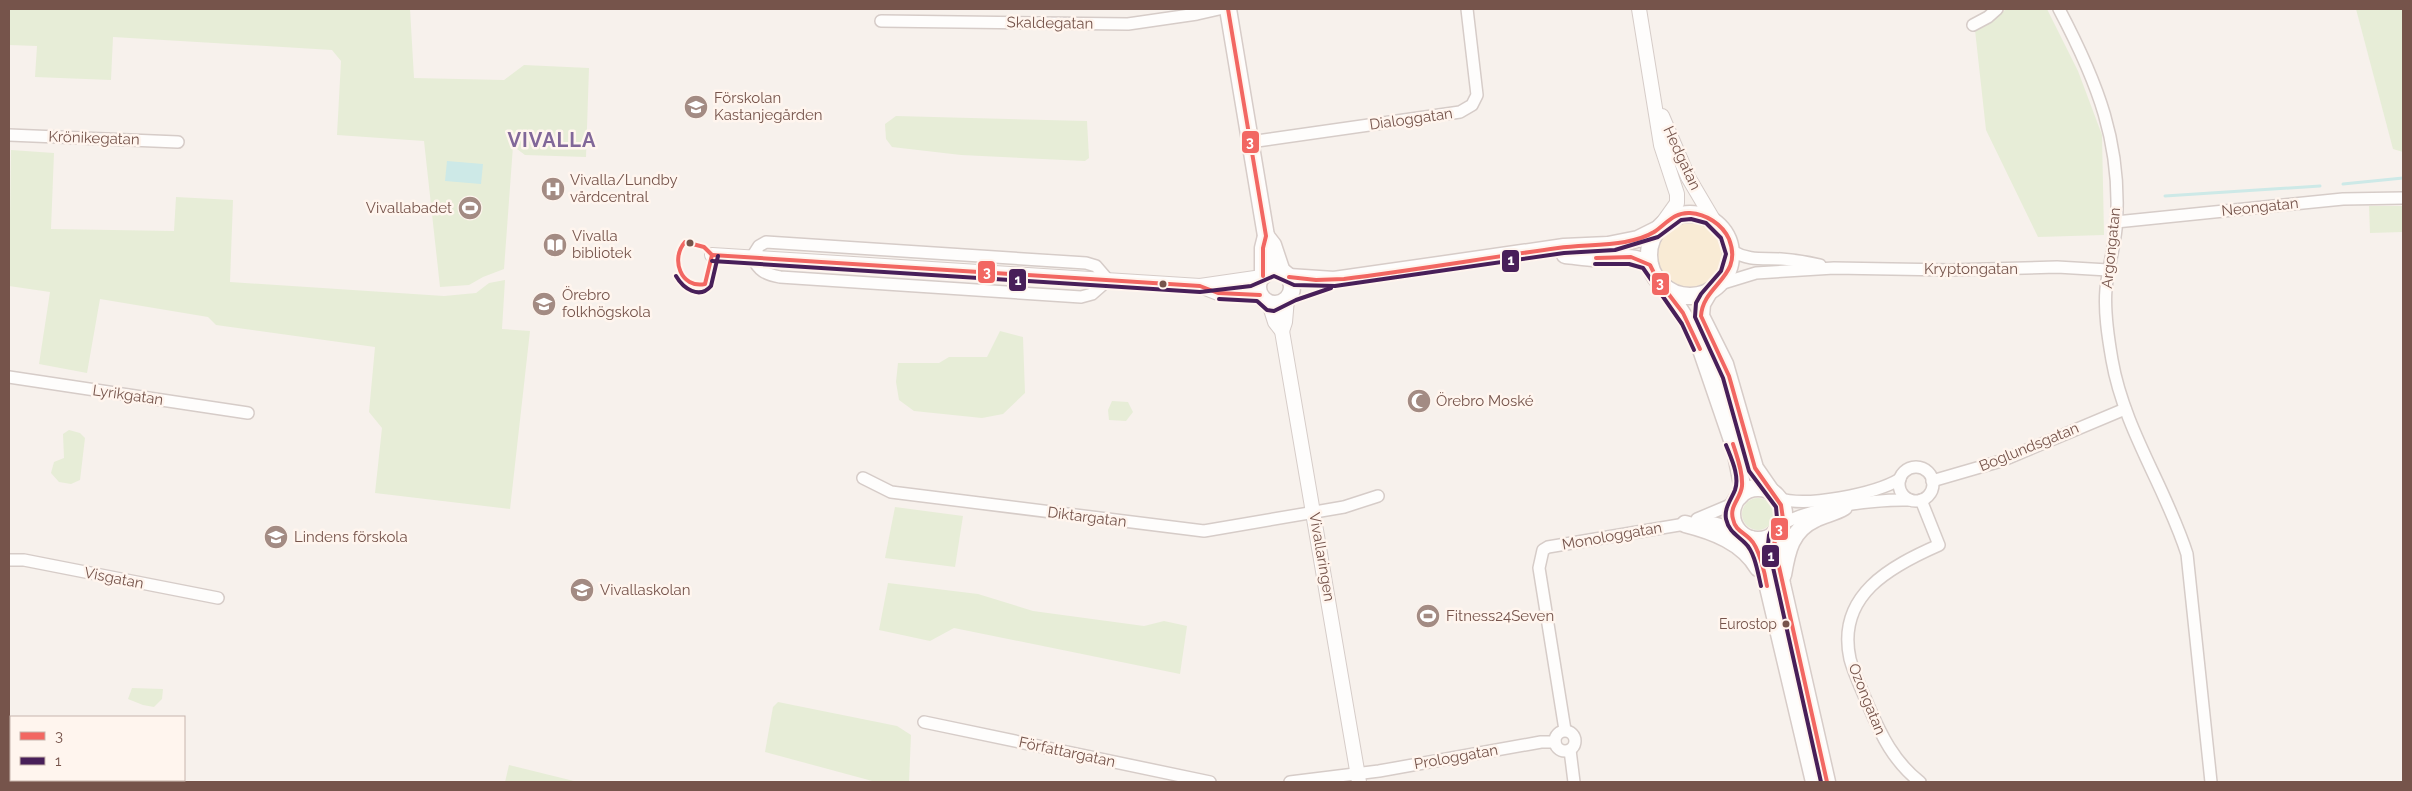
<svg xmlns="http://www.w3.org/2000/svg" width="2412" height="791" font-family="Raleway,sans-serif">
	<rect width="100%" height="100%" fill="#f7f1ec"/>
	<g fill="#e7edd7">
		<polygon points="9,9 410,9 414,78 504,80 524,65 589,68 586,157 525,155 513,146 504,269 483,277 469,285 440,287 424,141 337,135 341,61 332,50 113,37 111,80 35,77 37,46 9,45"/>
		<polygon points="2006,9 2047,9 2078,71 2102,135 2104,235 2038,237 1986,130 1975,30 1992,22"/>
		<polygon points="2356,9 2403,9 2403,152 2393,149"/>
		<polygon points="896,116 1087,121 1089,158 1085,161 961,155 892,147 886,139 885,124"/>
		<polygon points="11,150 54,153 51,229 174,231 176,197 233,200 230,282 444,296 476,293 489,283 505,280 502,329 530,331 510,509 375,493 382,428 369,412 375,347 216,325 208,317 100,299 87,373 39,364 50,292 9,286"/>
		<polygon points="2369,206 2403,206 2403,232 2370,233"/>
		<polygon points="1000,331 1023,337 1025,393 1003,414 982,418 914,411 899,400 896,382 898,363 939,363 949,357 987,357"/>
		<polygon points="1112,401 1128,402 1133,412 1126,421 1109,420 1108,410"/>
		<polygon points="69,430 80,433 85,438 80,480 71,484 59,482 51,473 54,462 64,458 63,434"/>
		<circle cx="1758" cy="514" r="16"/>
		<polygon points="895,507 963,516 955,567 885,558"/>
		<polygon points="888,583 978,594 1033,611 1144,626 1164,621 1187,626 1180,674 954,628 930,641 879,630"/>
		<polygon points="132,688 163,689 162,699 154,707 143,705 128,699"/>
		<polygon points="778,702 897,726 911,735 909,782 876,782 765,752 773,707"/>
		<polygon points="509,765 578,782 505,782"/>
	</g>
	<circle fill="#f9ebd5" cx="1691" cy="255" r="34"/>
	<polygon fill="#cde9e7" points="447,161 483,164 481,184 445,181"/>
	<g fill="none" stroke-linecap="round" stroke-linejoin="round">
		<g stroke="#cde9e7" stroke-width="3">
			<polyline points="2343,184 2403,178"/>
			<polyline points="2165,196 2320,186"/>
		</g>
		<g stroke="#d6ccc8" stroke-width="14">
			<g id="minor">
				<path d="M2059,9c38,72 64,136 57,220 -2,20 -8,39 -10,60 -2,23 2,48 6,71 12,69 54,128 75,194l24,228"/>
				<polyline points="881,21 1128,24 1197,14 1219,9"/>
				<polyline points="1973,25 1988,17 1997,9"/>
				<polyline points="9,135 178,142"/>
				<polyline points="1250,142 1460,112 1472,105 1477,95 1467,9"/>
				<polyline points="2116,222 2343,199 2403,198"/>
				<path d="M766,242l320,21 10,3 12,14 -16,14 -11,3 -301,-20c-15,-3 -21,-6 -28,-20l7,-11z"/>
				<path d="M1732,251c17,10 31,7 49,8 14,1 26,3 39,6"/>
				<polyline points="1720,284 1756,273 1834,268 1949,270 2057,267 2108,270"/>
				<polyline points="9,377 248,413"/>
				<circle cx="1916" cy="484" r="17"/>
				<polyline points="863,478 891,492 1204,531 1344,507 1378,496"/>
				<polyline points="1932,481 2001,461 2125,409"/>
				<path d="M1778,498c27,10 97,-4 122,-19"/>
				<polyline points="1697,519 1735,503"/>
				<path d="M1781,525c29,-18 95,-26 129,-25"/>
				<polyline points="9,560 24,560 218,598"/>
				<polyline points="924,722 1210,782"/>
				<polyline points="1565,730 1539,568 1543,550 1548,547 1685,524 1715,523 1737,529"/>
				<circle cx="1565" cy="741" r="10"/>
				<polyline points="1570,750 1574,782"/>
				<polyline points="1290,782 1379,771 1541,742 1555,742"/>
				<path d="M1920,782c-26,-20 -39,-47 -52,-77 -6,-15 -14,-31 -18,-46 -14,-64 41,-93 89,-114l-18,-45"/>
			</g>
		</g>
		<g stroke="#d6ccc8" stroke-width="16">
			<g id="tertiary">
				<polyline points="1639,9 1661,145 1677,194 1677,203 1662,224"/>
				<polyline points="1662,116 1688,177 1714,221"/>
				<polyline points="712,255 1200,286 1218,293 1260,295"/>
				<polyline points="1200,286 1262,277"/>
				<polyline points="1269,303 1275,322 1282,331 1359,782"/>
				<polyline points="1282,331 1285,322 1287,299"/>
				<polyline points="9,725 11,729"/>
				<polyline points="51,780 54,782"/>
			</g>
		</g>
		<g stroke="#d7ccc8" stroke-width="19">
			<g id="secondary">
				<polyline points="1228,9 1266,236 1263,248 1263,276"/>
				<circle cx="1690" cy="255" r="41"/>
				<polyline points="1266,236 1273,245 1282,272"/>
				<path d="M1565,255c11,1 21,3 31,3 19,1 37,-4 54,7"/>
				<circle cx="1275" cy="287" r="17"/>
				<polyline points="1289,277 1334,280 1564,247 1608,245 1638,239 1658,229"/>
				<polyline points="1666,288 1696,335 1735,449 1742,485 1740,496"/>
				<polyline points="1709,292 1702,304 1701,316 1725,364 1755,468 1773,494"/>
				<circle cx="1758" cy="514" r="26"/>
				<path d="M1685,524c28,7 58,18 73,44"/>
				<polyline points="1774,534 1782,584 1827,782"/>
				<polyline points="1751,539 1763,566 1814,782"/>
				<path d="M1783,575c4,-24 8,-45 32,-56 10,-5 19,-6 29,-12"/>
			</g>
		</g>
		<use href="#minor" stroke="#fefdfc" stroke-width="11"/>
		<use href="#tertiary" stroke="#fefdfc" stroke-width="14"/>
		<use href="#secondary" stroke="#fefdfc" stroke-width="16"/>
		<g stroke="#fff5ee" stroke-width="8">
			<g id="bus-1">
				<polyline points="1228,9 1266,236 1263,248 1263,276"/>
				<path d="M685,242l19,5 8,8 -7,29c-24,5 -35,-25 -20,-42z"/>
				<polyline points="712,255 1200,286 1218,293 1260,295"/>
				<polyline points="1596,258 1631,257 1650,265 1657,279 1683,313 1700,349"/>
				<path d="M1289,277l27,3 28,-1c71,-9 142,-21 214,-31 22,-3 45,-2 67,-6 10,-2 21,-5 29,-10 12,-8 20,-20 36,-19 16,1 32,11 39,26 15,38 -26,45 -28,77l28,60 26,92 26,37 2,14 -9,25 53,238"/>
				<path d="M1733,444c4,13 10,28 9,42 -1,12 -13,20 -9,33 2,11 10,13 17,20 9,8 15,35 17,47"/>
			</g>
		</g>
		<g stroke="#fff5ee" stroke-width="8">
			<g id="bus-2">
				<polyline points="712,261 1200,292 1251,286 1274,276 1294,285 1335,286 1564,253 1615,250 1658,237 1681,220 1691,219 1706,223 1721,238 1726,254 1721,271 1701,294 1696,303 1695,317 1723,378 1749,471 1776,507 1777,518 1769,535 1768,545 1821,782"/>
				<polyline points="1595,264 1629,264 1643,268 1682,324 1694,350"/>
				<path d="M676,276c7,12 23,24 35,10l7,-30"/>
				<polyline points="1219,299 1257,301 1267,310 1274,311 1296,300 1331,288"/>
				<path d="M1726,445c5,13 14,31 9,45 -4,10 -11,18 -9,29 3,13 11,16 19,24 10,9 13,31 16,43"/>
			</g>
		</g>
		<use href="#bus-1" stroke="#f26762" stroke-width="4"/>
		<use href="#bus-2" stroke="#481f59" stroke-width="4"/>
	</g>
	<defs>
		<g id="school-disc" transform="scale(1.25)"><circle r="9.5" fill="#a38b83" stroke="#fff5ee"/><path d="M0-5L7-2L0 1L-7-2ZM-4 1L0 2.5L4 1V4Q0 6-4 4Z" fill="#fff"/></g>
		<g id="hospital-disc" transform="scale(1.25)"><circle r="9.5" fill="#a38b83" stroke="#fff5ee"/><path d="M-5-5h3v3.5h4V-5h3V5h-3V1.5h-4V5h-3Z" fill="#fff"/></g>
		<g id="stadium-disc" transform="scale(1.25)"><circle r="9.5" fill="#a38b83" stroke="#fff5ee"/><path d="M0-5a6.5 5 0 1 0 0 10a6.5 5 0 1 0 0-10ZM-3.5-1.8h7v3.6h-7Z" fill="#fff"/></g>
		<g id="library-disc" transform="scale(1.25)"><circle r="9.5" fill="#a38b83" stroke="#fff5ee"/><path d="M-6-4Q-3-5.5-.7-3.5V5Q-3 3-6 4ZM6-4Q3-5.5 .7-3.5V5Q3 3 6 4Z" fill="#fff"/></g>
		<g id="university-disc" transform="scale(1.25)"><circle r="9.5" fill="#a38b83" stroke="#fff5ee"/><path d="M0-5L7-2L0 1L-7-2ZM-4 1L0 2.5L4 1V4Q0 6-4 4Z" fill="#fff"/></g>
		<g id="mosque-disc" transform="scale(1.25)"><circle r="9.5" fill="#a38b83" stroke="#fff5ee"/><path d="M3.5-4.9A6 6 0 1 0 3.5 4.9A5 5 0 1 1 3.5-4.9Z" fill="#fff"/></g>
	</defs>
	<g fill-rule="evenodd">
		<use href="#school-disc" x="696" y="107"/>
		<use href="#hospital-disc" x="553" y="189"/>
		<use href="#stadium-disc" x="470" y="208"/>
		<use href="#library-disc" x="555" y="245"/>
		<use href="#university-disc" x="544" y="304"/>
		<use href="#mosque-disc" x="1419" y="401"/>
		<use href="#school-disc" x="276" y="537"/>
		<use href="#school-disc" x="582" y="590"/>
		<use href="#stadium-disc" x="1428" y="616"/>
	</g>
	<g fill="#76544b" stroke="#fff5ee" stroke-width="2">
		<circle cx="690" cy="243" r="4.5"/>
		<circle cx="1163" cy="284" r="4.5"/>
		<circle cx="1786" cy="624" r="4.5"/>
	</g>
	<g text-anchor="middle" stroke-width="5" stroke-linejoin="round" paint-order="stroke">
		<g font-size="14" fill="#76544b" stroke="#fff5ee" text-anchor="end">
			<text x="1777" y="629">Eurostop</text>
		</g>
		<g font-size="15" fill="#76544b" stroke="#fff5ee">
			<text transform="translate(1050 23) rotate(1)" y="5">Skaldegatan</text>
			<text transform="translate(1411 119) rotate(-8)" y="5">Dialoggatan</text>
			<text transform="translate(94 138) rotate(2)" y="5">Krönikegatan</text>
			<text transform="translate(1682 158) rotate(65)" y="5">Hedgatan</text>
			<text transform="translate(2260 207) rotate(-6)" y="5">Neongatan</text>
			<text transform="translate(2111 248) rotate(-84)" y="5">Argongatan</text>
			<text x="1971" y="274">Kryptongatan</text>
			<text transform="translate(128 395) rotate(8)" y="5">Lyrikgatan</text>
			<text transform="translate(2029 447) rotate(-22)" y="5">Boglundsgatan</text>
			<text transform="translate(1087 517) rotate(7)" y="5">Diktargatan</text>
			<text transform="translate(1612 536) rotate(-10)" y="5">Monologgatan</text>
			<text transform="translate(1322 557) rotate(80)" y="5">Vivallaringen</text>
			<text transform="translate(114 578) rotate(11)" y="5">Visgatan</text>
			<text transform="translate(1867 699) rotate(68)" y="5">Ozongatan</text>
			<text transform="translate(1067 752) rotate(12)" y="5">Författargatan</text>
			<text transform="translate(1456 757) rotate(-10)" y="5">Prologgatan</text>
		</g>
		<g font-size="15" fill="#76544b" stroke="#fff5ee" text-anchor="start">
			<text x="714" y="103">Förskolan<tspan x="714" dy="17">Kastanjegården</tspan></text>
			<text x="570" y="185">Vivalla/Lundby<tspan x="570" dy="17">vårdcentral</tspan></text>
			<text x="452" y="213" text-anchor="end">Vivallabadet</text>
			<text x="572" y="241">Vivalla<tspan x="572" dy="17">bibliotek</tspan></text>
			<text x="562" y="300">Örebro<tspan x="562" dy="17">folkhögskola</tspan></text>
			<text x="1436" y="406">Örebro Moské</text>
			<text x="294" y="542">Lindens förskola</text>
			<text x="600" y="595">Vivallaskolan</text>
			<text x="1446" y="621">Fitness24Seven</text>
		</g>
		<g font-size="20" font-weight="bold" letter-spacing="1" fill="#816799" stroke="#fff5ee">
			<text x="552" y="147">VIVALLA</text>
		</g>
	</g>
	<g stroke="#fff5ee" stroke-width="2">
		<rect x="1241" y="130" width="19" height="24" rx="5" fill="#f26762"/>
		<rect x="1501" y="249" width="19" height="24" rx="5" fill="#481f59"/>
		<rect x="977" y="260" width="19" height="24" rx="5" fill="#f26762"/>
		<rect x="1008" y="268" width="19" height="24" rx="5" fill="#481f59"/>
		<rect x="1651" y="272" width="19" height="24" rx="5" fill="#f26762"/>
		<rect x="1770" y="517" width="19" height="24" rx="5" fill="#f26762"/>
		<rect x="1761" y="544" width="19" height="24" rx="5" fill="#481f59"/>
	</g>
	<g font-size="14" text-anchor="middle" font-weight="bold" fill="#fff">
		<text x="1250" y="147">3</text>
		<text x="1511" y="265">1</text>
		<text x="987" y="277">3</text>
		<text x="1018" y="285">1</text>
		<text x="1660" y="288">3</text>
		<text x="1779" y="534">3</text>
		<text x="1771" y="561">1</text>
	</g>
	<rect width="2412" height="791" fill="none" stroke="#76544b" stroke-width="20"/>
	<rect x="10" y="716" width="175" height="65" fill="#fff5ee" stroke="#c8b5ad"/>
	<rect x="20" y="732" width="25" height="8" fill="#f26762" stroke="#c8b5ad"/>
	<text x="55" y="741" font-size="15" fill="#76544b">3</text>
	<rect x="20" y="757" width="25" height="8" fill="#481f59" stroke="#c8b5ad"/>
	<text x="55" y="766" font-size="15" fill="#76544b">1</text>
</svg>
